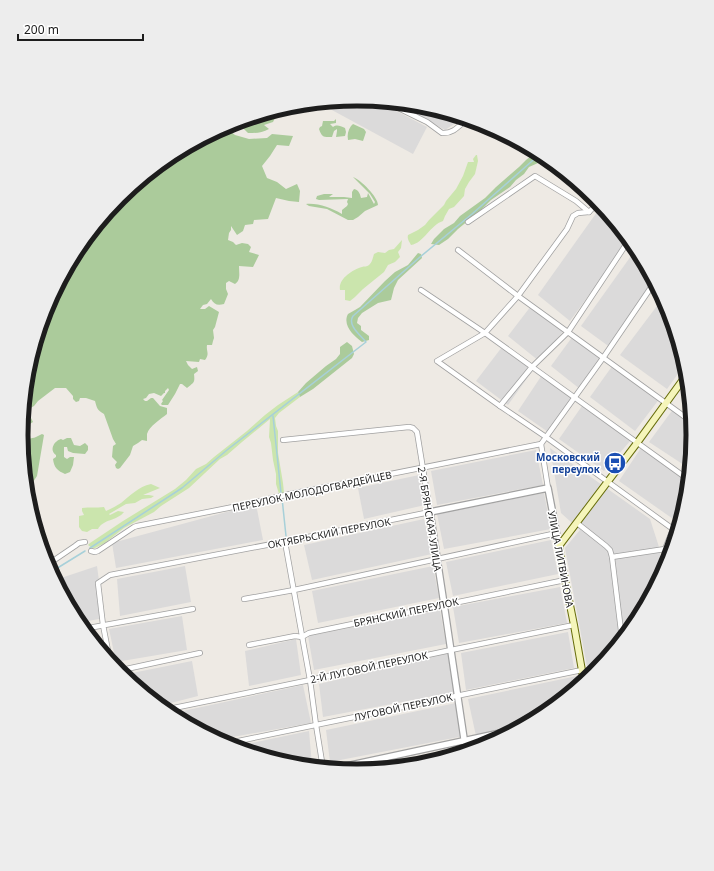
<svg xmlns="http://www.w3.org/2000/svg" width="714" height="871" font-family="'Noto Sans',sans-serif">
	<rect width="100%" height="100%" fill="#eeeae4"/>
	<g fill="#dbdada">
		<polygon points="357,100 379,102 427,127 413,154 319,103"/>
		<polygon points="398,104 423,106 463,118 445,130"/>
		<polygon points="597,212 621,230 629,240 570,321 538,295"/>
		<polygon points="636,249 656,286 611,348 581,326"/>
		<polygon points="663,298 668,307 685,364 667,389 620,355"/>
		<polygon points="531,306 565,329 539,361 508,336"/>
		<polygon points="573,336 603,357 580,389 551,366"/>
		<polygon points="502,347 533,370 508,405 476,381"/>
		<polygon points="613,365 660,398 635,431 590,397"/>
		<polygon points="542,375 573,399 548,432 518,411"/>
		<polygon points="582,406 631,440 604,471 559,439"/>
		<polygon points="674,408 692,420 693,436 690,469 649,442"/>
		<polygon points="550,448 650,519 659,547 663,572 636,622 594,673 589,677 565,548 580,530 561,513"/>
		<polygon points="641,448 688,482 686,501 684,511 676,521 619,481"/>
		<polygon points="536,450 543,485 437,505 431,471"/>
		<polygon points="419,475 425,505 364,519 358,488"/>
		<polygon points="544,493 551,529 444,549 437,514"/>
		<polygon points="256,504 263,540 116,568 112,543"/>
		<polygon points="424,519 432,554 312,580 304,545"/>
		<polygon points="551,540 558,574 453,596 446,562"/>
		<polygon points="97,566 104,618 78,623 55,580"/>
		<polygon points="185,566 191,602 120,616 117,579"/>
		<polygon points="433,566 439,598 318,623 312,591"/>
		<polygon points="560,587 567,623 459,643 453,607"/>
		<polygon points="440,610 446,644 314,670 308,636"/>
		<polygon points="182,616 187,650 116,662 109,629"/>
		<polygon points="568,632 574,668 466,690 461,653"/>
		<polygon points="296,639 301,675 249,686 245,651"/>
		<polygon points="449,653 455,692 323,717 319,684"/>
		<polygon points="192,661 198,696 159,706 122,675"/>
		<polygon points="577,676 578,686 543,715 527,724 476,736 468,699"/>
		<polygon points="303,685 311,723 216,740 169,714"/>
		<polygon points="456,703 464,736 330,762 326,730"/>
		<polygon points="309,731 312,765 306,766 291,765 232,747"/>
		<polygon points="463,746 464,752 422,765 357,771"/>
	</g>
	<g fill="#cbe5ad">
		<path d="M476,155h1l1,6 -3,13 -6,8 -4,7 -1,7 -10,11 -5,2 -4,7 -2,5c-13,4 -19,22 -32,24 -2,-4 -4,-6 -3,-10l10,-5 7,-5 4,-5 15,-15 2,-4 10,-12 7,-13 5,-14h6l-1,-3z"/>
		<path d="M402,240l-1,8 -3,4 2,5 -5,5 -7,3 -4,7 -21,17 -8,8 -5,4 -5,-1v-10h-5c-2,-11 12,-20 22,-23 2,-1 5,0 7,-2 3,-2 4,-8 5,-11l4,-2 7,1 4,-3 5,-1z"/>
		<polygon points="298,392 300,397 279,413 275,418 276,426 278,431 278,453 283,483 284,493 279,494 276,484 276,474 273,460 271,443 269,437 270,419 242,442 227,455 220,459 189,488 161,506 154,512 124,528 105,543 95,548 92,548 88,545 90,543 123,521 175,489 186,480 196,469 206,464 214,457 247,431 265,415 278,405"/>
		<path d="M151,484l9,4 -17,7h6l5,1 -3,2 -9,1 -7,4 -9,1 -17,10 1,1 8,-4 6,1c-7,9 -21,7 -26,17h-6l-5,3 -5,-1 -3,-4v-11l5,-1 -2,-4v-3c8,-1 14,0 22,-1l2,4c5,-2 10,-5 15,-8 10,-8 17,-16 30,-19z"/>
	</g>
	<g fill="#abcb9b">
		<path d="M255,117l7,5 7,-4h6l-2,4 -9,3 5,4c-7,4 -13,4 -21,4l-5,-5 -7,3 -4,-1 -2,1 5,4 14,4 18,-1 5,-4 21,2 -4,10 -12,-1 -7,11 -8,10 5,12 10,4 9,7 11,-5 3,7 -1,11 -10,-1 -13,-3 -8,21 -14,1 -1,4 -8,1 -2,6 -6,4 -6,-9v4l-2,3 -1,7 5,2 3,3 6,-2 6,1 3,3 -2,5 10,3 -6,12 -14,-1c0,7 2,14 -4,18l-6,-3 -3,2v6l2,5 -4,10c-7,2 -10,0 -13,-5l-4,5 -4,1 -3,4h5l4,-3 10,6 -4,15 -2,3 1,8 -1,3 -1,4h-5c-1,7 3,8 -2,15l-5,-1 -1,3 -13,-1 2,4 4,4 5,-2 1,4 -4,3c1,9 0,8 -7,14l-5,-4h-2l-5,10 -7,11h-6l-1,-1 2,-3 -1,-1 7,-10 -1,-2 -3,3v2h-1l-3,3 -7,-3 -5,1 -3,4 -3,1 2,2h2l4,-3h2l7,8 7,2v6c-6,5 -18,12 -20,20 0,2 0,4 0,7l-5,-1 -4,3 -5,3 -3,9 -10,13 -2,1 -2,-1 -1,-3 2,-3 -5,-5 1,-11 3,-2 -3,-5 -9,-25c-7,-4 -7,-6 -9,-13l-9,-3h-6l-1,3 -3,1 -3,-3v-3l-7,-8h-11l-17,13 -4,5 -7,4 6,12 -8,5h-3l6,-57 19,-63 31,-58 42,-51 51,-42 58,-31z"/>
		<path d="M336,119v4l-6,1 3,3c4,-3 7,-1 12,1l1,4 -1,4 -9,1 1,-6v-2l-3,2 -2,6c-8,0 -10,1 -13,-8l1,-2 2,-1 1,-5h11z"/>
		<path d="M353,124l11,5 2,3 -3,9 -8,-2 -7,1c-1,-5 0,-10 3,-14z"/>
		<polygon points="536,152 545,157 538,163 529,167 524,174 516,180 510,187 491,200 480,211 458,229 448,239 439,245 431,244 434,239 444,229 454,223 460,216 485,198 496,187 519,167 526,160"/>
		<path d="M353,177c8,3 25,20 25,28l-13,6 -7,6 -5,3h-5l-21,-11 -18,-3 -3,-2c13,-1 25,4 36,10v-4l5,-4 1,-2 -1,-2 1,-3 -29,1 -3,-1 1,-3 7,-2h9l-4,3h15l8,1v-6l2,-3c5,1 6,5 7,9l6,-1 1,-4 6,11 1,-2 -5,-8z"/>
		<path d="M418,253l3,1 1,4 -24,22 -4,8 -3,12 -13,3 -16,10 -4,5 -1,5 4,3v4l8,6v4l-7,2c-8,-6 -20,-17 -14,-28l7,-4 5,-3 25,-26 10,-9 13,-7z"/>
		<polygon points="347,342 352,346 354,354 352,358 313,389 300,397 298,392 306,383 326,366 336,359 340,354 340,347"/>
		<path d="M42,434l2,1 -7,41 -4,6 -2,1 -6,-2 -1,-14 1,-7 -2,-2 -1,-15c4,-5 9,-4 14,-6 2,-1 4,-2 6,-3z"/>
		<path d="M67,438h4l3,7 6,1 5,-3 3,3v4l-3,4 -12,-1 -5,-2 -1,-4h-3v10l3,2 3,-2h4l-1,8 -3,7 -5,2c-7,-3 -11,-6 -12,-15l3,-2v-2c-7,-5 -2,-14 5,-16l2,1z"/>
	</g>
	<g fill="none" stroke-linecap="round" stroke-linejoin="round">
		<g stroke="#a7d0d9" stroke-width="1.5">
			<polyline points="273,416 281,493"/>
			<polyline points="282,498 286,536"/>
			<path d="M90,548l92,-60 45,-38 139,-108c-6,-7 -19,-17 -13,-26l67,-59 52,-43 68,-60"/>
			<polyline points="51,572 85,551"/>
		</g>
		<g stroke="#a1a1a1" stroke-width="6">
			<g id="minor">
				<path d="M388,103l39,19 15,11c11,1 17,-7 25,-14"/>
				<polyline points="594,198 596,205 589,212 578,213 573,216 567,229 518,296 485,333 437,361 500,406 546,437 677,532"/>
				<polyline points="596,205 608,214"/>
				<polyline points="468,222 535,176 576,201 589,212"/>
				<polyline points="458,250 518,296 692,422"/>
				<polyline points="421,290 485,333 689,480"/>
				<polyline points="500,406 532,367 568,332 629,240"/>
				<polyline points="548,488 541,444 603,358 654,283"/>
				<polyline points="577,523 606,546 610,550 612,557 622,639"/>
				<polyline points="285,542 310,680 316,725 323,768"/>
				<polyline points="91,551 95,552 98,551 134,527 137,526 233,507 290,494 541,444"/>
				<polyline points="612,557 665,549"/>
				<polyline points="668,564 665,549 673,529 683,513"/>
				<polyline points="47,565 75,546 79,543 85,542"/>
				<polyline points="244,599 294,590 557,533"/>
				<polyline points="83,629 193,609"/>
				<polyline points="249,645 295,636 302,637 309,633 565,580"/>
				<polyline points="110,661 103,625 98,583 110,575 298,539 430,512 417,432 413,428 409,427 283,440"/>
				<polyline points="117,671 200,653"/>
				<polyline points="164,710 310,680 451,650 574,625"/>
				<path d="M224,744c120,-24 239,-50 358,-74"/>
			</g>
		</g>
		<g stroke="#a1a1a1" stroke-width="8">
			<g id="tertiary">
				<polyline points="466,752 444,604 430,512 548,488 559,546"/>
				<polyline points="332,769 518,729"/>
			</g>
		</g>
		<g stroke="#686e0b" stroke-width="8">
			<polyline id="secondary" points="584,682 574,625 565,580 559,546 637,443 687,374"/>
		</g>
		<use href="#minor" stroke="#fff" stroke-width="4.5"/>
		<use href="#tertiary" stroke="#fff" stroke-width="5.5"/>
		<use href="#secondary" stroke="#f5f5ba" stroke-width="6"/>
	</g>
	<defs>
		<g id="bus-disc" transform="scale(1.15)"><circle r="9.5" fill="#1a4fb4" stroke="#fff"/><path d="M-5-6H5V4H4V6H2V4H-2V6H-4V4H-5ZM-3.5-4V0h7V-4ZM-3.5 1.2v1.5H-2V1.2ZM2 1.2v1.5H3.5V1.2Z" fill="#fff"/></g>
	</defs>
	<g fill-rule="evenodd">
		<use href="#bus-disc" x="615" y="463"/>
	</g>
	<g text-anchor="middle" stroke-width="3" stroke-linejoin="round" paint-order="stroke">
		<g font-size="10" font-weight="bold" fill="#164399" stroke="#fff" text-anchor="end">
			<text x="600" y="461">Московский<tspan x="600" dy="12">переулок</tspan></text>
		</g>
		<g font-size="10" fill="#1d1d1d" stroke="#fff">
			<text transform="translate(312 491) rotate(-12)" y="4">ПЕРЕУЛОК МОЛОДОГВАРДЕЙЦЕВ</text>
			<text transform="translate(430 519) rotate(81)" y="4">2-Я БРЯНСКАЯ УЛИЦА</text>
			<text transform="translate(329 533) rotate(-11)" y="4">ОКТЯБРЬСКИЙ ПЕРЕУЛОК</text>
			<text transform="translate(561 559) rotate(79)" y="4">УЛИЦА ЛИТВИНОВА</text>
			<text transform="translate(406 612) rotate(-12)" y="4">БРЯНСКИЙ ПЕРЕУЛОК</text>
			<text transform="translate(369 667) rotate(-12)" y="4">2-Й ЛУГОВОЙ ПЕРЕУЛОК</text>
			<text transform="translate(403 707) rotate(-12)" y="4">ЛУГОВОЙ ПЕРЕУЛОК</text>
		</g>
	</g>
	<path d="M0 0H714V871H0ZM28 435a329 329 0 1 1 658 0a329 329 0 1 1-658 0Z" fill="#ededed" fill-rule="evenodd"/>
	<path fill="none" stroke="#1d1d1d" stroke-width="5" d="M28 435a329 329 0 1 1 658 0a329 329 0 1 1-658 0Z"/>
	<path d="M18 34v6h125v-6" fill="none" stroke="#1d1d1d" stroke-width="2"/>
	<text x="24" y="34" font-size="12" fill="#1d1d1d" stroke="#ffffff" stroke-width="3" paint-order="stroke">200 m</text>
</svg>
